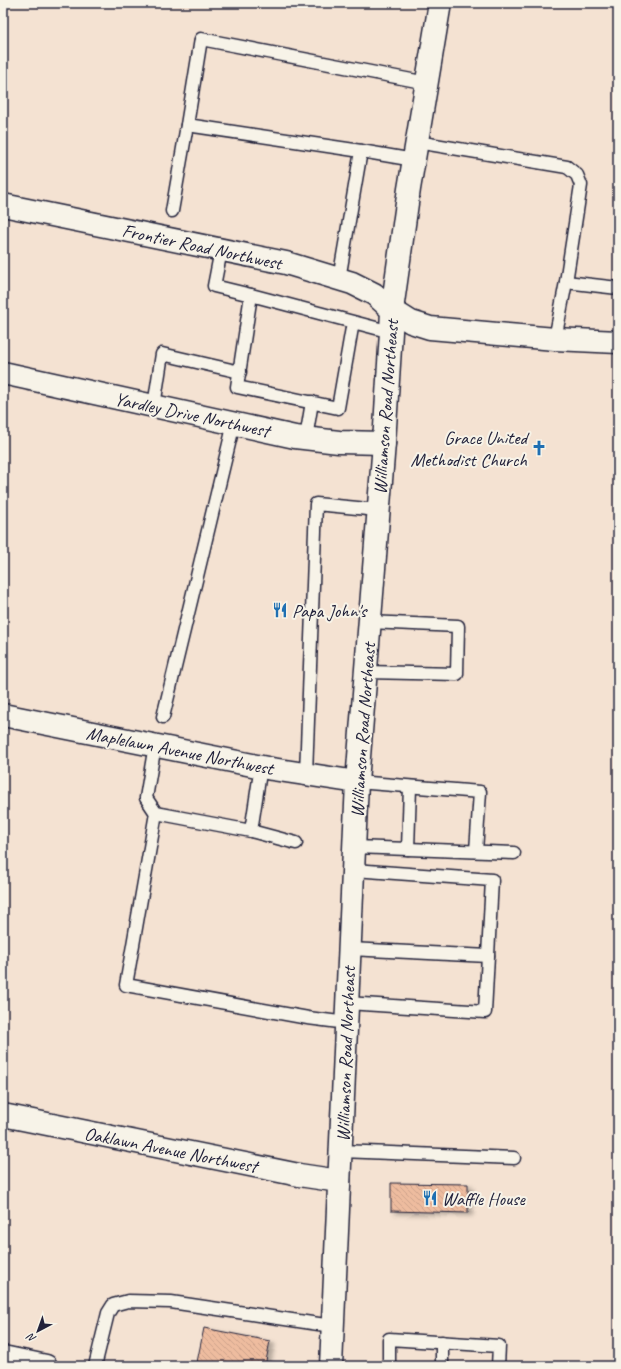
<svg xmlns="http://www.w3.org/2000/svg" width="621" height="1369" font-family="Caveat,sans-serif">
	<defs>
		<pattern id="building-back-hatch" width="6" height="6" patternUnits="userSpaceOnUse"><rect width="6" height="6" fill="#eebc9f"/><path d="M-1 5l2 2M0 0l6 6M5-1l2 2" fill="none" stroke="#cca18a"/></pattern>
		<filter id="shadow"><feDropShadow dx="4.5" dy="2.5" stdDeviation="2" flood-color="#0004"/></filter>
	</defs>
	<rect width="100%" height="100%" fill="#f4e2d2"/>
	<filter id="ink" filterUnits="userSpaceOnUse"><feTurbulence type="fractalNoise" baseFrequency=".025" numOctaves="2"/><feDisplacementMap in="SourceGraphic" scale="8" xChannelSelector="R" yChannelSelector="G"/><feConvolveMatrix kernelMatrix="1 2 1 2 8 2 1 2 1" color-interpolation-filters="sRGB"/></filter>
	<g filter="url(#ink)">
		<g fill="url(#building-back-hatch)" stroke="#22223b" filter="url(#shadow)">
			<polygon points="391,1183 468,1184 468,1213 391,1211"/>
			<polygon points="204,1328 270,1341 265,1366 219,1366 197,1362"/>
		</g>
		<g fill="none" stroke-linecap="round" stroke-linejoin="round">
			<g stroke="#22223b" stroke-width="15">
				<g id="lane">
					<polyline points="187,125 201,39 427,83"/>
					<polyline points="417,142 567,167 577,175 581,185 566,282 555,339"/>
					<polyline points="361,151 414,160"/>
					<polyline points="172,211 187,125 361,151 339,279"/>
					<polyline points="221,250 214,286 251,295"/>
					<polyline points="566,282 618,288"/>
					<polyline points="353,322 338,408 237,387 251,295 391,332"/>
					<polyline points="154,406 162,354 240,372"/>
					<polyline points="306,438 312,402"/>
					<polyline points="366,672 457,674 458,626 369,622"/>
					<polyline points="163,717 234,423"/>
					<polyline points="155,745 146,798 156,813 251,831 261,766"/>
					<polyline points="306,774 316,504 378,510"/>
					<polyline points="357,782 480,792 476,851"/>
					<polyline points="156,813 126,985 308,1018 347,1023"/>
					<polyline points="251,831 296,843"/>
					<polyline points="355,847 514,853"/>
					<polyline points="408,849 410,787"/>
					<polyline points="350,949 488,956"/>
					<polyline points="347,1003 485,1012 492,880 354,870"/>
					<polyline points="341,1151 514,1158"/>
					<polyline points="95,1366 108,1313 113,1305 128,1301 171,1302 332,1326"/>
					<polyline points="389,1366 389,1339 499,1346 498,1366"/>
					<polyline points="442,1366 442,1342"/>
				</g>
			</g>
			<g stroke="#22223b" stroke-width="25">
				<g id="street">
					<polyline points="3,205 286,263 352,283 374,294 392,310 411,322 430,328 555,339 618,342"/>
					<polyline points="3,373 295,437 339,442 384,443"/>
					<polyline points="3,715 272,769 357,782"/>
					<polyline points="3,1115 299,1175 339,1181"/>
					<polyline points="3,1357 46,1366"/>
				</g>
			</g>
			<g stroke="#22223b" stroke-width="25">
				<polyline id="primary" points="331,1366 357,782 384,443 391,332 392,310 409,189 440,3"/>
			</g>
			<use href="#lane" stroke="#f7f3e8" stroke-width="12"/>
			<use href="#street" stroke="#f7f3e8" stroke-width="22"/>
			<use href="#primary" stroke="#f7f3e8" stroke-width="22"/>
		</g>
	</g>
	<defs>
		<g id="church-bare" transform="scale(1.2)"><path d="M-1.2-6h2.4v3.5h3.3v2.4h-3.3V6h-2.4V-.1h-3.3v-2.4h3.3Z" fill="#1f6fb2" stroke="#f7f3e8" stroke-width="2.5" paint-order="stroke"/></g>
		<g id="restaurant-bare" transform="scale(1.2)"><path d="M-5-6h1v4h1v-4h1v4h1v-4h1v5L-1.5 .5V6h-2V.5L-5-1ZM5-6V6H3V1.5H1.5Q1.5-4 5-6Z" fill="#1f6fb2" stroke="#f7f3e8" stroke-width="2.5" paint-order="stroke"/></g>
	</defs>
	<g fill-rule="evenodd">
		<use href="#church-bare" x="539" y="448"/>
		<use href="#restaurant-bare" x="280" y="610"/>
		<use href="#restaurant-bare" x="430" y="1198"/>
	</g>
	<g text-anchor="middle" stroke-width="4" stroke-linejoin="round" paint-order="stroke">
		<g font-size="19" fill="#22223b" stroke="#f7f3e8">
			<text transform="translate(202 246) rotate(12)" y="7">Frontier Road Northwest</text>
			<text transform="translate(385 407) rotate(-86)" y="7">Williamson Road Northeast</text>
			<text transform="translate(192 414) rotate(12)" y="7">Yardley Drive Northwest</text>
			<text transform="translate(362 730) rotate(-86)" y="7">Williamson Road Northeast</text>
			<text transform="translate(180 750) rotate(11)" y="7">Maplelawn Avenue Northwest</text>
			<text transform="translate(345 1054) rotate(-88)" y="7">Williamson Road Northeast</text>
			<text transform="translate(171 1149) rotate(11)" y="7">Oaklawn Avenue Northwest</text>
		</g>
		<g font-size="19" fill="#22223b" stroke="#f7f3e8" text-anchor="start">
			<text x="527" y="444" text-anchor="end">Grace United<tspan x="527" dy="22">Methodist Church</tspan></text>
			<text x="292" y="617">Papa John's</text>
			<text x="442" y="1205">Waffle House</text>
		</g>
	</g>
	<rect width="621" height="1369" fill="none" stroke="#f7f3e8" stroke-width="16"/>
	<rect x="8" y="8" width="605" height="1353" fill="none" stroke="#22223b" stroke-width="1.5" filter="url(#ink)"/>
	<g transform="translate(38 1331) rotate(221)" stroke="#f7f3e8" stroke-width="3" paint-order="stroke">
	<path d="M0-3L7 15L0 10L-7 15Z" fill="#22223b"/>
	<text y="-6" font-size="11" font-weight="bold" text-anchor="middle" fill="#22223b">N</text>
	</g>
</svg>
